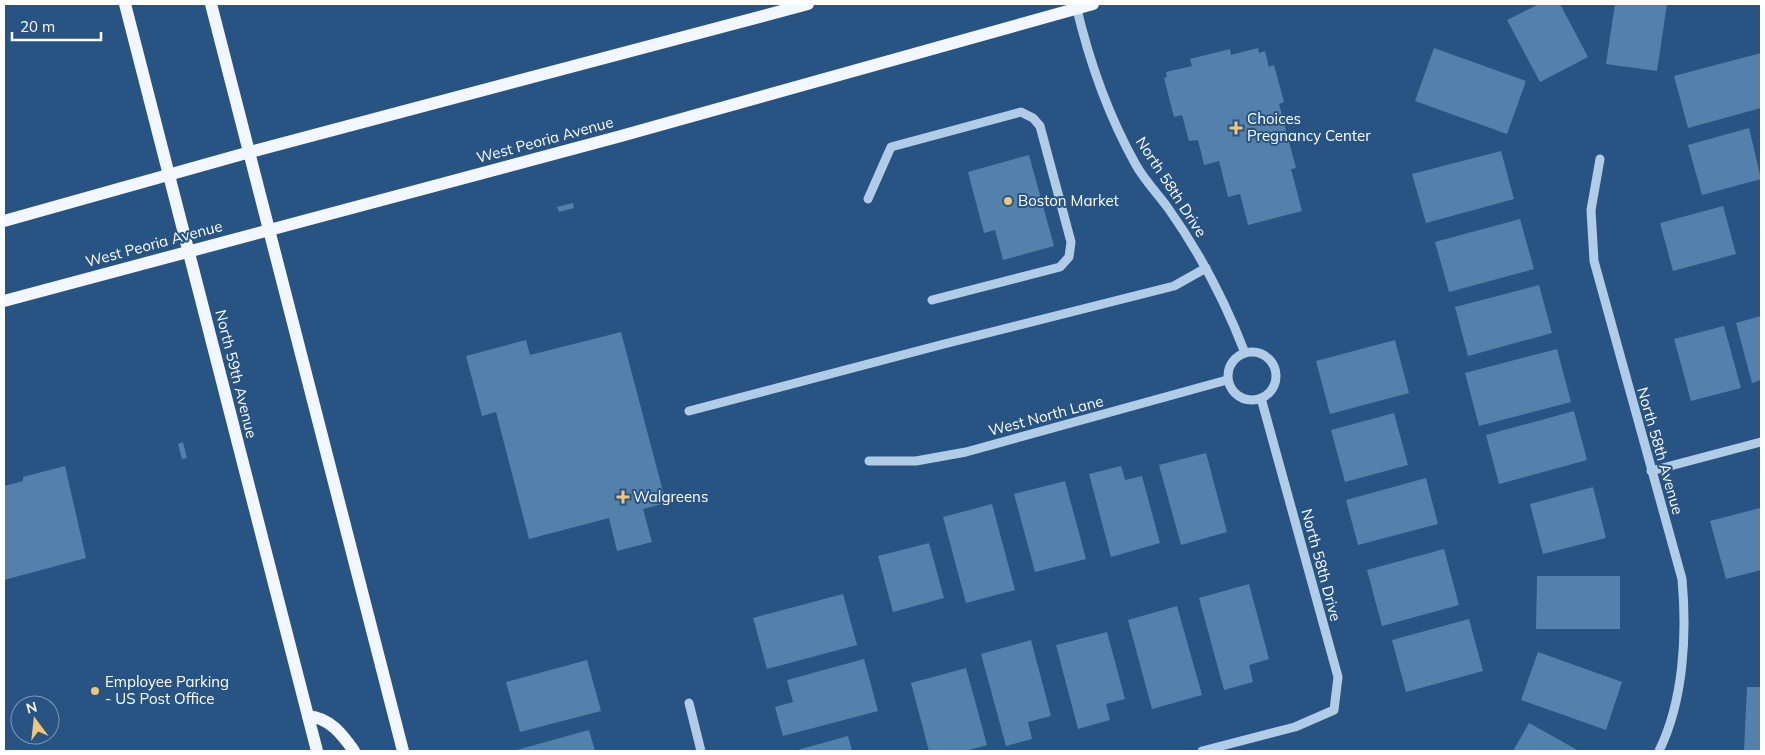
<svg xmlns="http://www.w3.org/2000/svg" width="1765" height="755" font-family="Mulish,sans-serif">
	<rect width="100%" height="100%" fill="#285483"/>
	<g fill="#5480ac">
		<polygon points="1539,4 1560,4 1588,57 1540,82 1507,20"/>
		<polygon points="1615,4 1667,4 1657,71 1606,64"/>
		<polygon points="1258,48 1259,53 1265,51 1269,67 1274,65 1284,102 1279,104 1296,168 1291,169 1302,211 1248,225 1240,194 1228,197 1219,161 1204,165 1198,140 1189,141 1182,115 1174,117 1164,78 1167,77 1166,72 1192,66 1190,59 1230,49 1231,55"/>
		<polygon points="1434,48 1526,81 1507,134 1415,101"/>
		<polygon points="1761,53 1761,108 1688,128 1674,76"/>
		<polygon points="1749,128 1761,179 1702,195 1688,145"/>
		<polygon points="1501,151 1514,199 1426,223 1412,174"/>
		<polygon points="1029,155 1054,246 1003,260 995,230 984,233 968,172"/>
		<polygon points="573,203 574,208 559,212 557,207"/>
		<polygon points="1723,206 1736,254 1673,271 1660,223"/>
		<polygon points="1520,219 1534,269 1449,292 1435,242"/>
		<polygon points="1539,285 1552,333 1468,356 1455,307"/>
		<polygon points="1761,316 1761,380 1752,383 1736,323"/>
		<polygon points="1724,326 1741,388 1691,401 1674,339"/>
		<polygon points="621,332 666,503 643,509 652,542 617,551 609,518 529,539 496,412 482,416 466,356 526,340 530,355"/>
		<polygon points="1395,340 1409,393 1330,414 1316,361"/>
		<polygon points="1557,349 1571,402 1479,426 1465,373"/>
		<polygon points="1574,411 1587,460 1499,484 1486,435"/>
		<polygon points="1394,413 1408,465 1345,482 1331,430"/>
		<polygon points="183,442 187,458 182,459 178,444"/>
		<polygon points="1206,453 1227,532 1181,545 1159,465"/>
		<polygon points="65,466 86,558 4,580 4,486 23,481 23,477"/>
		<polygon points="1121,466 1125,480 1142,476 1160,543 1111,557 1089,474"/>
		<polygon points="1426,478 1438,524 1358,545 1346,500"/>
		<polygon points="1065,481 1086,559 1035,572 1014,494"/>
		<polygon points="1593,487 1606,538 1543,554 1530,504"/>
		<polygon points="992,504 1015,590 966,603 943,517"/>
		<polygon points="1760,508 1761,570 1726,579 1710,521"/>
		<polygon points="929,543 944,598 893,612 878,556"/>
		<polygon points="1444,549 1459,605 1382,626 1367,570"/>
		<polygon points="1537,576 1620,576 1620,629 1536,629"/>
		<polygon points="1249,584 1269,659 1249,665 1253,682 1224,690 1199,598"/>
		<polygon points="843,594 857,645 767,669 753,618"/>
		<polygon points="1177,606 1202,695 1152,709 1128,620"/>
		<polygon points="1469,619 1483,671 1406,692 1392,640"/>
		<polygon points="1107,632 1125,699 1106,704 1110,720 1078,729 1056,645"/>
		<polygon points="1031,640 1051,716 1028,722 1032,739 1006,746 981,654"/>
		<polygon points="1538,652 1622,682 1606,730 1521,700"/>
		<polygon points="864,659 878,711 783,736 775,707 793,702 787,680"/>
		<polygon points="587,660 601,711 520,732 506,682"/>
		<polygon points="966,668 987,745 966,751 929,751 911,683"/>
		<polygon points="1747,687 1761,687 1761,751 1744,751"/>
		<polygon points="1529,723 1579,751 1513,751"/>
		<polygon points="589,730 595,751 513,751"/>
		<polygon points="848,736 852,751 794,751"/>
	</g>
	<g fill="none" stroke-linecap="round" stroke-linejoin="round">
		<g stroke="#b1cce7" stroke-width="9">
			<path d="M1076,5c13,56 32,110 60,160 9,16 22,29 32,43 32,45 57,93 77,145"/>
			<path d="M1600,159l-9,51 3,51 88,318c5,55 2,121 -23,172"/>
			<polyline points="868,199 891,147 1021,112 1033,118 1040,126 1071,242 1069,257 1060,267 932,300"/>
			<circle cx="1252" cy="376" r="24"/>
			<polyline points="689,411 944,344 1174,286 1206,268"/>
			<polyline points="869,461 916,461 966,452 1227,380"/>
			<polyline points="1651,471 1761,442"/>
			<polyline points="689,703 701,751"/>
			<polyline points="1202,751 1295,727 1334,710 1338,677 1261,398"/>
		</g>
		<g stroke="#f2f7fd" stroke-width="12">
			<polyline points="125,4 317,751"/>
			<polyline points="211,4 403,751"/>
			<polyline points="4,221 250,152 808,4"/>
			<polyline points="4,301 621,136 1093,4"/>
			<path d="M308,716c22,2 34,18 46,35"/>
		</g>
	</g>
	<g fill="#efc777" stroke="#285483" stroke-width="2">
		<path d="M1233.5 120.5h5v5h5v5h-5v5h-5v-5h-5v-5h5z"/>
		<circle cx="1008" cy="201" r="5"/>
		<path d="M620.5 489.5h5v5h5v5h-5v5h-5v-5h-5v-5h5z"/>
		<circle cx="95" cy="691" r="5"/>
	</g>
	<g text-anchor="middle" stroke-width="4" stroke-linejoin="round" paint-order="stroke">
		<g font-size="15" fill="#fff" stroke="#285483" text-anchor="start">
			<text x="1247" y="124">Choices<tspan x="1247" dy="17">Pregnancy Center</tspan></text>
			<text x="1018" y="206">Boston Market</text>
			<text x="633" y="502">Walgreens</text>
			<text x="105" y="687">Employee Parking<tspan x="105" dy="17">- US Post Office</tspan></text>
		</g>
		<g font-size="15" fill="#fff" stroke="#285483">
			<text transform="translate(545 140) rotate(-15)" y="5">West Peoria Avenue</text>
			<text transform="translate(1171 187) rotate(57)" y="5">North 58th Drive</text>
			<text transform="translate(154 244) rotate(-15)" y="5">West Peoria Avenue</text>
			<text transform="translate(236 374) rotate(76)" y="5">North 59th Avenue</text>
			<text transform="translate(1046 416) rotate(-15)" y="5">West North Lane</text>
			<text transform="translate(1660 451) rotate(74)" y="5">North 58th Avenue</text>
			<text transform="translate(1321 565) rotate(75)" y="5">North 58th Drive</text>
		</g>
	</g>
	<rect width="1765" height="755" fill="none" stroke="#ffffff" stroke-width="10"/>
	<g transform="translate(35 720) rotate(345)"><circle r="24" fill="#285483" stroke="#7e98b5"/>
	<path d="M0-4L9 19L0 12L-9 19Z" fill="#efc777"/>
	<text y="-8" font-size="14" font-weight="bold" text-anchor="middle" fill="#ffffff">N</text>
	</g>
	<path d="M12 32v8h89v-8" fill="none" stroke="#ffffff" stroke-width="2.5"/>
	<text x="20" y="32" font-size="15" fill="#ffffff" stroke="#285483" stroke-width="4" paint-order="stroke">20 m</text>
</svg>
